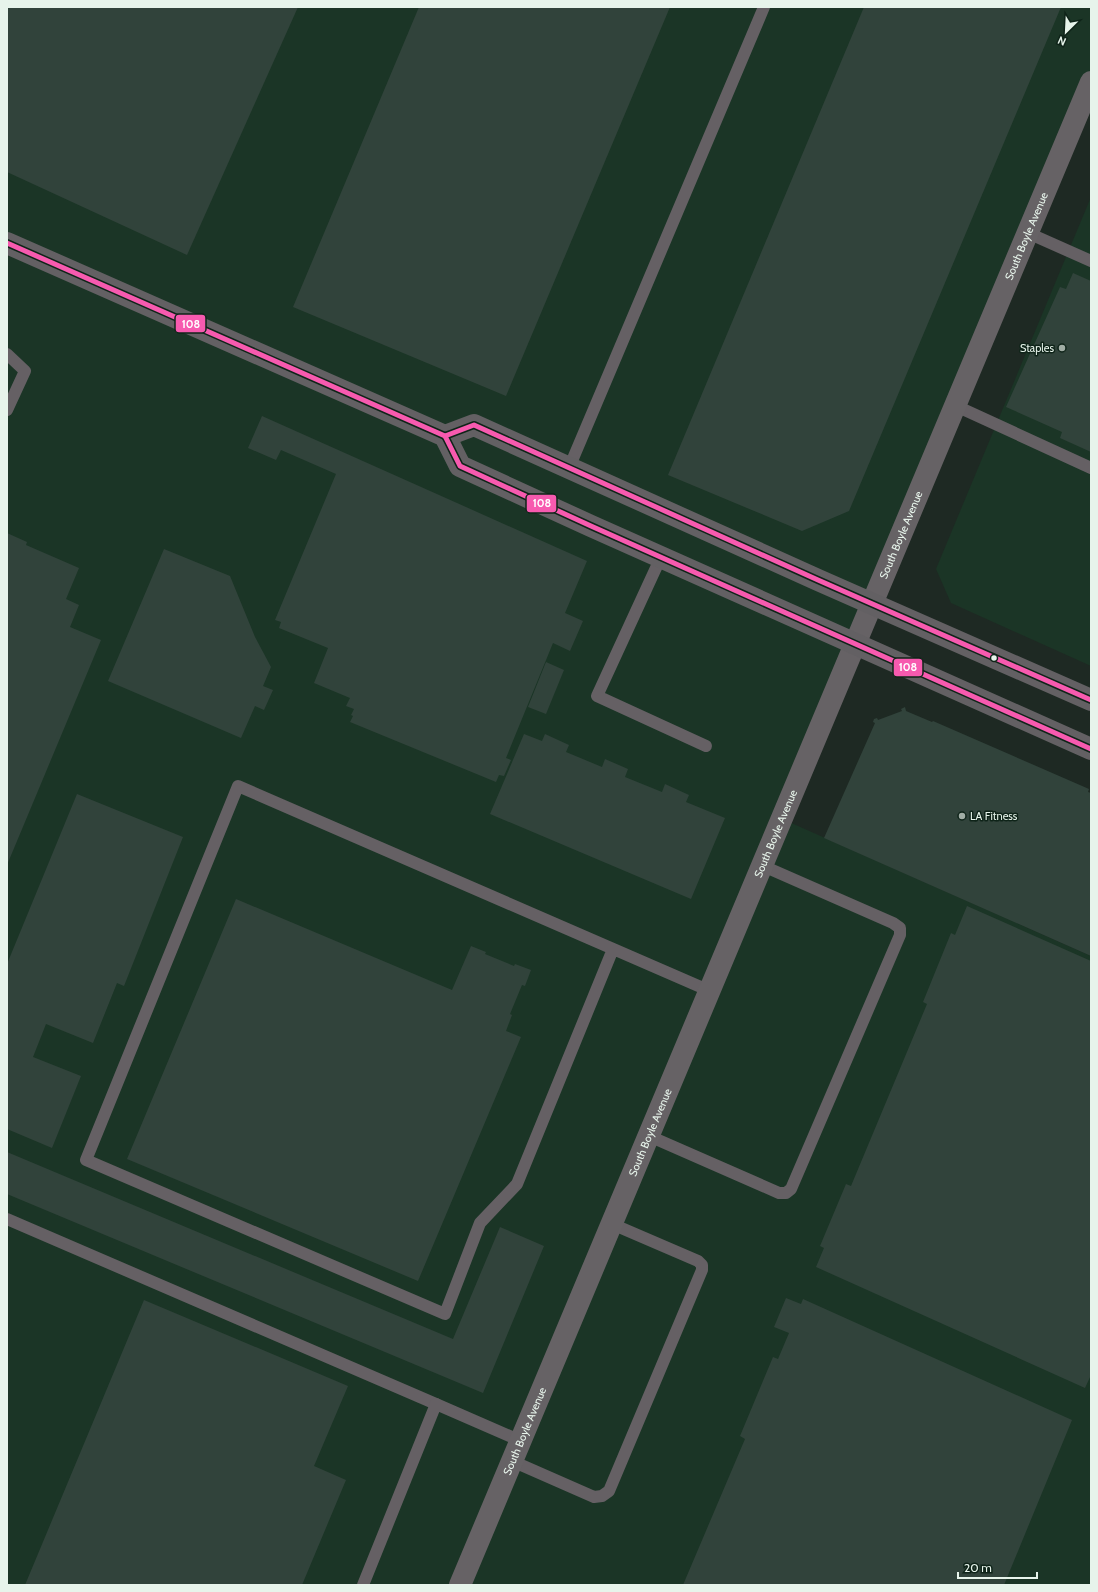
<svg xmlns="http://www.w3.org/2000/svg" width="1098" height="1592" font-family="Cabin,sans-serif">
	<rect width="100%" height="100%" fill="#1e2923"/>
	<g fill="#1b3526">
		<polygon points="7,7 1091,7 1091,70 860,620 780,818 1091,956 1091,1585 7,1585"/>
		<polygon points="1091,197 1091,666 951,603 936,569"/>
	</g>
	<g fill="#31433b">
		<polygon points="7,7 298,7 187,255 7,172"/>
		<polygon points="419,7 670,7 506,396 293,307"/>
		<polygon points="864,7 1061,7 849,511 802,531 668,475"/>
		<polygon points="1073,273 1091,281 1091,452 1060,438 1062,432 1006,407 1060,287 1066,289"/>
		<polygon points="262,416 587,561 565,613 583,621 570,651 553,643 506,758 511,760 504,776 499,775 496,782 350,722 353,716 351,715 354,709 346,706 350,698 314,683 328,648 279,628 281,622 275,620 336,474 281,450 276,460 248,448"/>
		<polygon points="7,533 27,542 26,545 79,568 66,599 79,605 70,627 101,640 7,865"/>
		<polygon points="164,549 230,576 255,637 271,667 263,686 273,690 264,710 255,706 241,738 108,681"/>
		<polygon points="546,662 564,670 546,714 528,707"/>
		<polygon points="905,707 906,711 932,722 933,721 1089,789 1088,792 1091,793 1091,956 824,838 875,723 873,722 874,719 877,718 878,720 902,711 901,709"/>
		<polygon points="524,734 542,741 545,734 569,745 566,752 602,767 605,759 628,769 625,777 662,792 665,784 689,795 686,802 725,818 691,899 490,814"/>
		<polygon points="77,794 183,837 124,986 117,983 93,1043 46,1024 33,1057 81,1076 52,1148 7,1129 7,964"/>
		<polygon points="236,899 452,990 471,946 486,952 485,954 514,966 515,964 531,970 525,986 522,985 510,1014 512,1015 506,1031 521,1037 418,1281 127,1159"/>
		<polygon points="967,906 1091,961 1091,1375 1085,1388 816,1267 824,1248 820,1246 846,1184 851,1186 927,1004 923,1002 951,933 955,935"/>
		<polygon points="7,1152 453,1339 500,1227 544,1246 483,1393 7,1194"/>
		<polygon points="786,1298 801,1304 803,1299 1072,1420 1004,1585 683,1585 745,1439 740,1436 773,1357 778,1359 789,1333 774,1327"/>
		<polygon points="144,1300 348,1386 314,1466 346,1480 302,1585 25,1585"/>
	</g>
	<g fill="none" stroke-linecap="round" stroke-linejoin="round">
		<g stroke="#656064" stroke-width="12">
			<polyline points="1028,233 1091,261"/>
			<polyline points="7,354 25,371 7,410"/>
			<polyline points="956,406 1091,468"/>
			<polyline points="569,468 764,7"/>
			<polyline points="661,557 597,696 706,746"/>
			<polyline points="613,949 517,1184 480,1223 445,1314 86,1160 238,786 710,991"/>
			<polyline points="649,1136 779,1193 786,1193 791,1189 900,935 900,928 893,923 763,866"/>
			<polyline points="7,1219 436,1404"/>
			<polyline points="512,1461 594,1497 602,1496 609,1491 702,1270 702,1265 698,1261 612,1224"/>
			<polyline points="363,1585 436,1404 521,1441"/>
		</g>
		<path stroke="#666265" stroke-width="22" id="s1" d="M460,1585l631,-1503"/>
		<g stroke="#636063" stroke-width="22">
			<polyline points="7,243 445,436 460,466 591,526 1091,749"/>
			<polyline points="445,436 474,425 818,580 1091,700"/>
		</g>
		<g stroke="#0f2419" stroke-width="8">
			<g id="bus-1">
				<polyline points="7,243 445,436 460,466 591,526 1091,749"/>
				<polyline points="445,436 474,425 818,580 1091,700"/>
			</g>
		</g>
		<use href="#bus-1" stroke="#f75aaf" stroke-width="5"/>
	</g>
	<g fill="#a1ada5" stroke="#0f2419" stroke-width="1.5">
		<circle cx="1062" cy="348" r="4"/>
		<circle cx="962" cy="816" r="4"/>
	</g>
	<circle fill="#e7f4eb" stroke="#0f2419" stroke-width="1.5" cx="994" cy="658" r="3.5"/>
	<g text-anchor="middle" stroke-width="3" stroke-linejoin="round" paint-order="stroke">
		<g font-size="11" fill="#e7f4eb" stroke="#0f2419">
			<text dy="4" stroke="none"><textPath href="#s1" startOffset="1463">South Boyle Avenue</textPath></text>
			<text dy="4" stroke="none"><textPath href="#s1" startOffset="1139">South Boyle Avenue</textPath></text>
			<text dy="4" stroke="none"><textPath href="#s1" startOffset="815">South Boyle Avenue</textPath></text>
			<text dy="4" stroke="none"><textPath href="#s1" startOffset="491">South Boyle Avenue</textPath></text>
			<text dy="4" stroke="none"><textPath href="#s1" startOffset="167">South Boyle Avenue</textPath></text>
		</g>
		<g font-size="11" fill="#e7f4eb" stroke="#0f2419" text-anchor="end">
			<text x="1054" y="352">Staples</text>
			<text x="970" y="820" text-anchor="start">LA Fitness</text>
		</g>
	</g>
	<g stroke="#0f2419" stroke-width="1.5">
		<rect x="175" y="314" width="31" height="19" rx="4" fill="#f75aaf"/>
		<rect x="526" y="494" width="31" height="19" rx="4" fill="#f75aaf"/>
		<rect x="893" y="658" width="30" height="19" rx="4" fill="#f75aaf"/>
	</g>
	<g font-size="11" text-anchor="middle" font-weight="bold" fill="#fff">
		<text x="191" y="328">108</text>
		<text x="542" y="507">108</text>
		<text x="908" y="671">108</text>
	</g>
	<rect width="1098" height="1592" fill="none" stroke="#e7f4eb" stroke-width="16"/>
	<g transform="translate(1066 32) rotate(204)" stroke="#0f2419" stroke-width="3" paint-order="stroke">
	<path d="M0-3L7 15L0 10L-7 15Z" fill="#e7f4eb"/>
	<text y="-6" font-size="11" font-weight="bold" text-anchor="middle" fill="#e7f4eb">N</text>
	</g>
	<path d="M958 1572v6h79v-6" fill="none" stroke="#e7f4eb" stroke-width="2"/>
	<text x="964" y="1572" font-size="12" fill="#e7f4eb" stroke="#0f2419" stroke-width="3" paint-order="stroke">20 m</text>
</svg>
